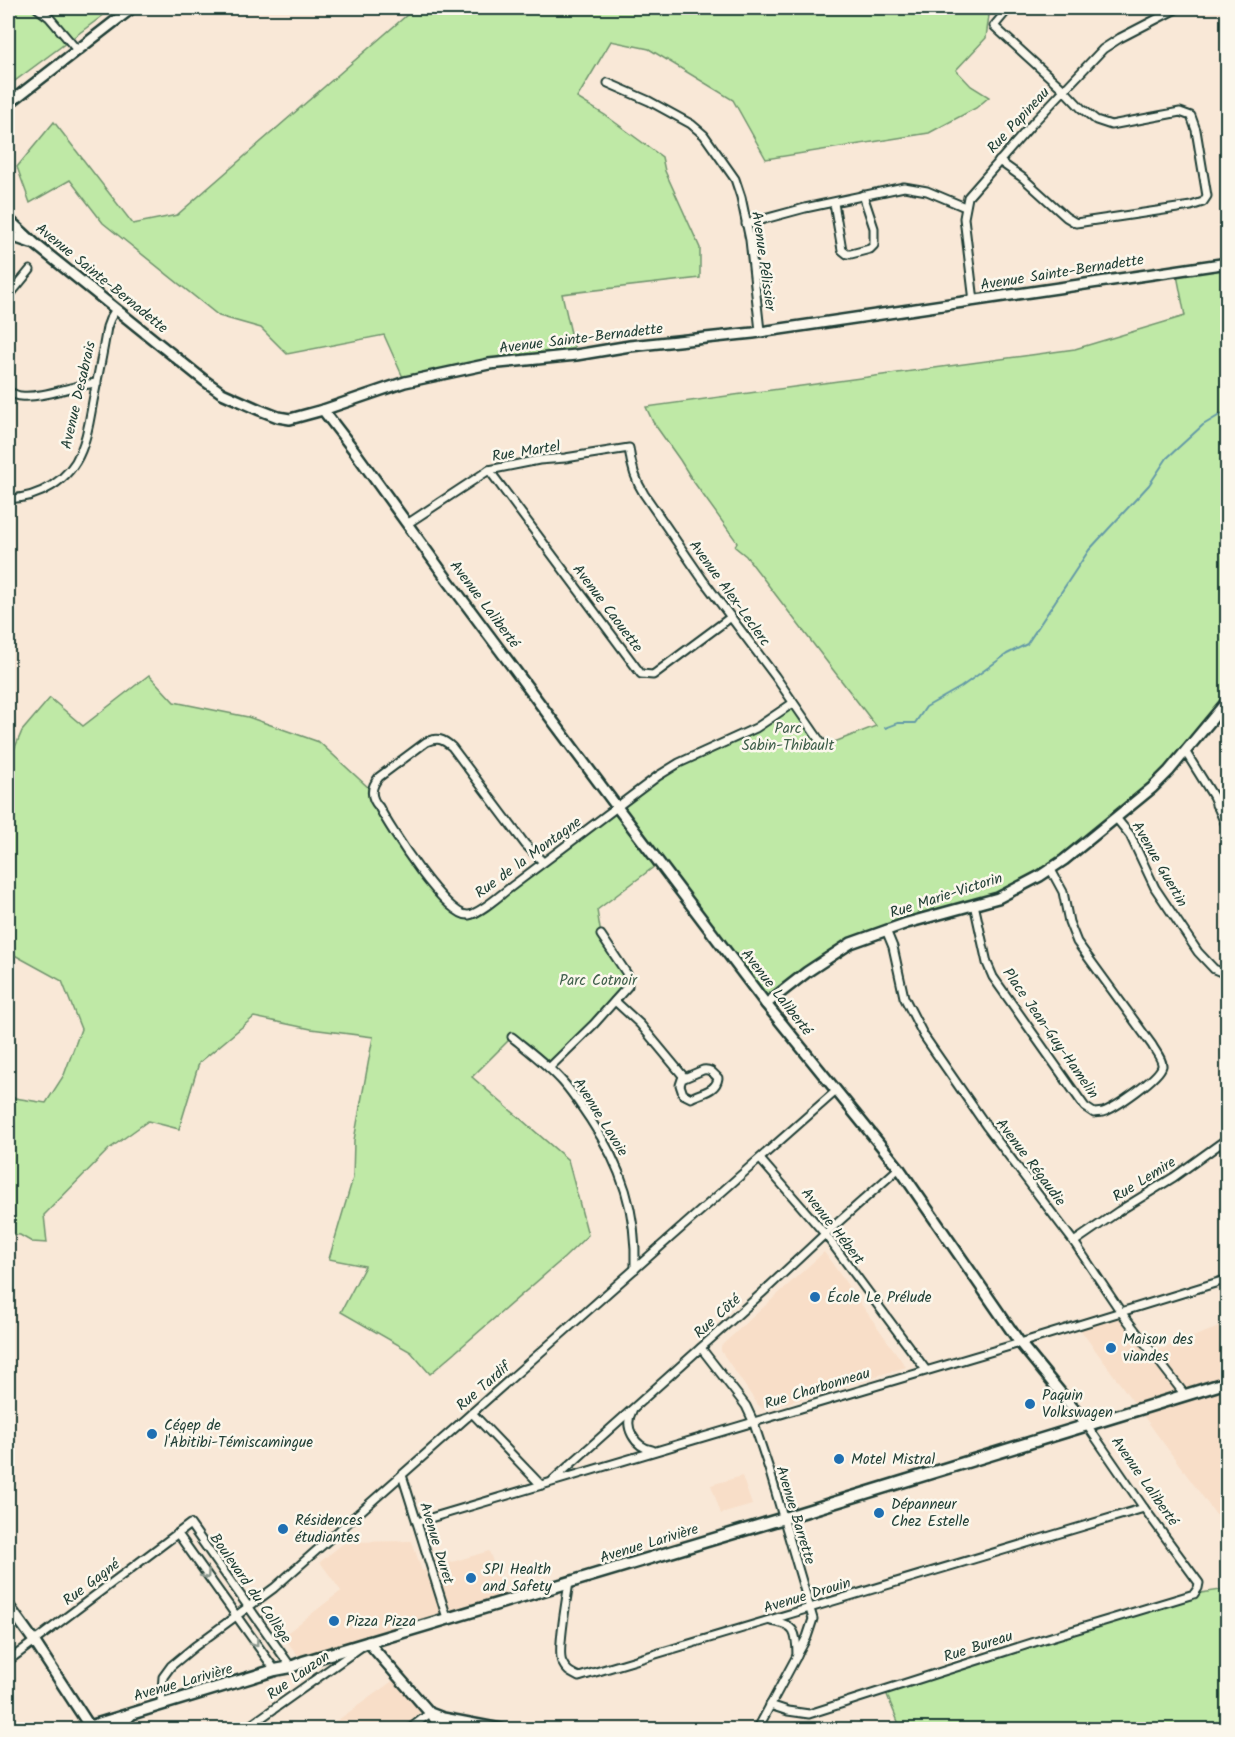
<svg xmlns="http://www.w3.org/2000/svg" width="1235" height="1737" font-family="Kalam,sans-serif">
	<rect width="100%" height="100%" fill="#f9e8d7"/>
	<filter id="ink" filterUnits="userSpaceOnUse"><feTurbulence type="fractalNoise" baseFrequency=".0167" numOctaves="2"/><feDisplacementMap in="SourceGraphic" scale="12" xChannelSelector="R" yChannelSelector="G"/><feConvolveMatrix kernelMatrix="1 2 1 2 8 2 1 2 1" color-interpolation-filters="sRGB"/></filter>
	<g filter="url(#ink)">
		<g fill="#f8dec8">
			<polygon points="824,1252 906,1367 767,1409 763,1409 758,1405 721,1351 721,1346"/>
			<polygon points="1121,1312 1153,1352 1227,1324 1227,1530 1077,1325"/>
			<polygon points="742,1476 752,1505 721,1514 711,1485"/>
			<polygon points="412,1541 422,1571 489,1551 507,1600 303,1662 283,1636 341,1591 320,1562 345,1542"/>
			<polygon points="398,1677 440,1730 324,1730"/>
		</g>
		<g fill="#bfe9a6" stroke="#6f936d" stroke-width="1.5">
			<polygon points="8,8 113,8 8,86"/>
			<polygon points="415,8 979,8 989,15 986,38 956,70 971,86 989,97 976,108 929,133 766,159 733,100 649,49 611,41 577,98 605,115 662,157 665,171 700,248 700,278 562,294 576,355 405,382 384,335 287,354 261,328 219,316 103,223 70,180 30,203 17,167 54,122 133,224 177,215"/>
			<polygon points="1227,263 1227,700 1169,771 1064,860 998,898 865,937 766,1004 659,863 597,910 601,935 627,974 628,986 549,1068 512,1037 472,1077 568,1160 588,1235 564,1258 430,1374 411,1352 341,1312 365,1266 329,1259 353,1178 354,1140 373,1037 311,1029 254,1017 199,1063 179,1129 148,1121 109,1149 44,1215 47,1243 32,1242 20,1235 8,1234 8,1097 46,1103 64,1075 81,1029 62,981 9,952 8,953 8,764 22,731 50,698 83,726 149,675 174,702 248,717 319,742 371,790 373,801 446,903 469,915 484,907 658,776 733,740 793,703 824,746 876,726 746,556 735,547 737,542 693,481 680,460 653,422 646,407 1075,349 1185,316 1176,270"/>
			<polygon points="1227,1589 1227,1729 901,1729 885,1690 1194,1594"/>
		</g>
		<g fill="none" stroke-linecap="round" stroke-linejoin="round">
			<polyline stroke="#649aa7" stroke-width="2" points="885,728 898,723 915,723 926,707 961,687 1007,654 1027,644 1089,550 1149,485 1167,458 1203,425 1228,410"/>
			<g stroke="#1f3d34" stroke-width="11">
				<g id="minor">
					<polyline points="37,8 49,17 77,50"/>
					<polyline points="608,83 649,101 691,124 704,135 735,179 741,197 750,240 760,331"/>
					<polyline points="999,161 1023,178 1066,217 1076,223 1191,206 1203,202 1207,196 1196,130 1191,116 1180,112 1111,125 1096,120 1081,108 1064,90 994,26 1009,8"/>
					<polyline points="834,203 842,250 847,254 851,254 870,249 874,245 874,228 863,195"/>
					<polyline points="746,224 805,208 904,187 927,191 965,207"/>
					<polyline points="8,297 30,270"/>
					<polyline points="974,301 964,218 968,197 1033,123 1103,49 1120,38 1178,8"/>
					<path d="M8,391c4,2 8,5 13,5 25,2 50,-11 76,-13"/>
					<polyline points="489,470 641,674 653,675 731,617"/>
					<path d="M8,499c31,-1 61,-18 73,-48 7,-16 9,-34 12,-50 5,-25 10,-49 14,-74l3,-8 6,-10"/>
					<path d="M407,524l82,-54 50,-10 26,-2 64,-10c2,17 6,32 15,46l59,86 72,96 49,71"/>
					<polyline points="1185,751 1213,796 1228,830"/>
					<polyline points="1216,805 1228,802"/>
					<polyline points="1116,818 1130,835 1155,888 1198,952 1214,969 1228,975"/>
					<path d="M543,862l-18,-18 -73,-97c-9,-8 -14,-10 -26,-5l-47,35c-9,11 -9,20 0,30 10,20 68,111 90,108 11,-2 29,-18 38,-25l151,-114 21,-13 77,-35 37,-25"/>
					<path d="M974,904l13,59 6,14 92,130 9,6c1,0 7,-1 9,-1 12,-4 56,-34 59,-46 1,-6 -7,-15 -10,-21l-75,-103 -8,-20 -6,-30 -13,-24"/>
					<polyline points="886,930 893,947 904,997 924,1036 987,1127 1074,1242 1121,1312 1185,1395"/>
					<polyline points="615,1001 640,1024 684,1077"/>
					<path d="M512,1037c17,14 36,28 51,45 10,11 18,24 27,37 32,48 47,93 45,150"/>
					<polyline points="549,1068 594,1024 628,986 627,974 601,935"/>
					<path d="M703,1070c8,-1 10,3 15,8 -2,14 -17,14 -27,20l-8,-4 -3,-9 2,-6z"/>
					<polyline points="760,1159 825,1234 926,1370"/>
					<polyline points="1074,1242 1119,1211 1174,1177 1228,1138"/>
					<polyline points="701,1348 746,1406 753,1421 769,1469 813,1619 807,1637 757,1730"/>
					<path d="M632,1411c-9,16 3,36 20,39"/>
					<polyline points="472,1413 541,1485"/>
					<polyline points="402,1475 447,1618"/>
					<polyline points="553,1480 762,1293 825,1234 899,1168"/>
					<polyline points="417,1522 1020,1343 1225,1280"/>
					<polyline points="178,1534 275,1670"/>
					<path d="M569,1582c-2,15 -12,69 -7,80 4,9 9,11 17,15l565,-169"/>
					<path d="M771,1621c24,3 26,12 26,35"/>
					<polyline points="8,1661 190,1524 291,1667"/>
					<polyline points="161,1703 163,1677 171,1666 194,1647 274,1588 836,1091"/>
					<polyline points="770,1705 788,1711 809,1714 1041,1640 1194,1594 1198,1588 1199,1583 1144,1508 1087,1425"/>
					<polyline points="244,1730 361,1647"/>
					<polyline points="408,1730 430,1713 440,1730"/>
				</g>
			</g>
			<g stroke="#1f3d34" stroke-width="14">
				<g id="tertiary">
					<polyline points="8,104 132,8"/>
					<polyline points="8,219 35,244 205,381 222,393 260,410 278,417 290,419 323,410 405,382 489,364 576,355 630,346 753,333 1228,263"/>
					<polyline points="8,235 31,243"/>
					<polyline points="323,410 353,449 447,579 617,807 766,1004 899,1168 1020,1343 1087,1425"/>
					<polyline points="766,1004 807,972 851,943 907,923 998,898 1040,876 1064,860 1152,788 1169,771 1228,700"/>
					<polyline points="8,1605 34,1641 92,1730"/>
					<polyline points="368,1642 430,1713 443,1718 506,1730"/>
					<polyline points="117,1730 132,1714"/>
				</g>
			</g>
			<g stroke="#1f3d34" stroke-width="15">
				<polyline id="secondary" points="78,1730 275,1670 291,1667 303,1662 784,1518 1228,1382"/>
			</g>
			<use href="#minor" stroke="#fbf7ec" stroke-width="7"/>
			<use href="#tertiary" stroke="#fbf7ec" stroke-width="9"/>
			<use href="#secondary" stroke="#fbf7ec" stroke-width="10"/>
		</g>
		<defs><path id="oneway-chevron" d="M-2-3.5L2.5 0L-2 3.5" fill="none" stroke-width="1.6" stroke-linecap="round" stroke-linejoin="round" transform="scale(1.5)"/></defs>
		<g stroke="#8d9a90">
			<use href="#oneway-chevron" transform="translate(206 1575) rotate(55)"/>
			<use href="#oneway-chevron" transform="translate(255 1643) rotate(54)"/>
		</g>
	</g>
	<g fill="#1f6fb2" stroke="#fbf7ec" stroke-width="2">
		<circle cx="815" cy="1297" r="6"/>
		<circle cx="1111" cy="1348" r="6"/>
		<circle cx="1030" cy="1404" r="6"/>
		<circle cx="152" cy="1434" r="6"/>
		<circle cx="839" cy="1459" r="6"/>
		<circle cx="879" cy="1513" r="6"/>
		<circle cx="283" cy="1529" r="6"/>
		<circle cx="471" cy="1578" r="6"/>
		<circle cx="334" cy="1621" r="6"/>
	</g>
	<g text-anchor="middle" stroke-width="5" stroke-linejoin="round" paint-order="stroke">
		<g font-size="15" fill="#1f3d34" stroke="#fbf7ec">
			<text transform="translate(1018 120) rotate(-47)" y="5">Rue Papineau</text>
			<text transform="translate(764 261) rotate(82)" y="5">Avenue Pélissier</text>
			<text transform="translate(1062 272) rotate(-9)" y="5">Avenue Sainte-Bernadette</text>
			<text transform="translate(102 278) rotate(39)" y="5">Avenue Sainte-Bernadette</text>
			<text transform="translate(581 338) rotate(-7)" y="5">Avenue Sainte-Bernadette</text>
			<text transform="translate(78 395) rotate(-77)" y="5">Avenue Desabrais</text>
			<text transform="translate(526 451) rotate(-9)" y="5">Rue Martel</text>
			<text transform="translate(730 593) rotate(54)" y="5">Avenue Alex-Leclerc</text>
			<text transform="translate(485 604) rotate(53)" y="5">Avenue Laliberté</text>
			<text transform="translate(608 608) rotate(53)" y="5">Avenue Caouette</text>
			<text transform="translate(528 857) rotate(-36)" y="5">Rue de la Montagne</text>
			<text transform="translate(1160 864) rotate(60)" y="5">Avenue Guertin</text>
			<text transform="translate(946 895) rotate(-18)" y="5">Rue Marie-Victorin</text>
			<text transform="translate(777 992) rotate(52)" y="5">Avenue Laliberté</text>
			<text transform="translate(1051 1033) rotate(55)" y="5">Place Jean-Guy-Hamelin</text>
			<text transform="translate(601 1117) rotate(58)" y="5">Avenue Lavoie</text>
			<text transform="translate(1031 1162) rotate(53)" y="5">Avenue Régaudie</text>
			<text transform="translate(1144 1179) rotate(-32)" y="5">Rue Lemire</text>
			<text transform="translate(833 1226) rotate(52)" y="5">Avenue Hébert</text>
			<text transform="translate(717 1316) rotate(-42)" y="5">Rue Côté</text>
			<text transform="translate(483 1386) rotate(-41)" y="5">Rue Tardif</text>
			<text transform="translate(817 1388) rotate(-17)" y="5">Rue Charbonneau</text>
			<text transform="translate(1145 1481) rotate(55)" y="5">Avenue Laliberté</text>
			<text transform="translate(796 1515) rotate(73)" y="5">Avenue Barrette</text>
			<text transform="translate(437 1543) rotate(73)" y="5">Avenue Duret</text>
			<text transform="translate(649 1543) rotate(-17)" y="5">Avenue Larivière</text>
			<text transform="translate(91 1582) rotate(-37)" y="5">Rue Gagné</text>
			<text transform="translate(251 1588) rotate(55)" y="5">Boulevard du Collège</text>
			<text transform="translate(807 1595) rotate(-17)" y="5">Avenue Drouin</text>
			<text transform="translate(978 1646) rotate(-18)" y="5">Rue Bureau</text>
			<text transform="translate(298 1675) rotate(-35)" y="5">Rue Lauzon</text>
			<text transform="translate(183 1682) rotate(-16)" y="5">Avenue Larivière</text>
		</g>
		<g font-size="15" fill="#3f5f4b" stroke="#fbf7ec">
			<text x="788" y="733">Parc<tspan x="788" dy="17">Sabin-Thibault</tspan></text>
			<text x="598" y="985">Parc Cotnoir</text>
		</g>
		<g font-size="15" fill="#1f3d34" stroke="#fbf7ec" text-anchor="start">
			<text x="827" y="1302">École Le Prélude</text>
			<text x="1123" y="1344">Maison des<tspan x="1123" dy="17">viandes</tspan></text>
			<text x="1042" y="1400">Paquin<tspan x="1042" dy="17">Volkswagen</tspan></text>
			<text x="164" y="1430">Cégep de<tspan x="164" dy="17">l'Abitibi-Témiscamingue</tspan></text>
			<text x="851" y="1464">Motel Mistral</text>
			<text x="891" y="1509">Dépanneur<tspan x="891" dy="17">Chez Estelle</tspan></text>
			<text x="295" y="1525">Résidences<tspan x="295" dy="17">étudiantes</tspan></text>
			<text x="483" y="1574">SPI Health<tspan x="483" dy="17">and Safety</tspan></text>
			<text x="346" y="1626">Pizza Pizza</text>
		</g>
	</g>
	<rect width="1235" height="1737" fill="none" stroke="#fbf7ec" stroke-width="30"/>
	<rect x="15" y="15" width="1205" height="1707" fill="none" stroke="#1f3d34" stroke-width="2" filter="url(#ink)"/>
</svg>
